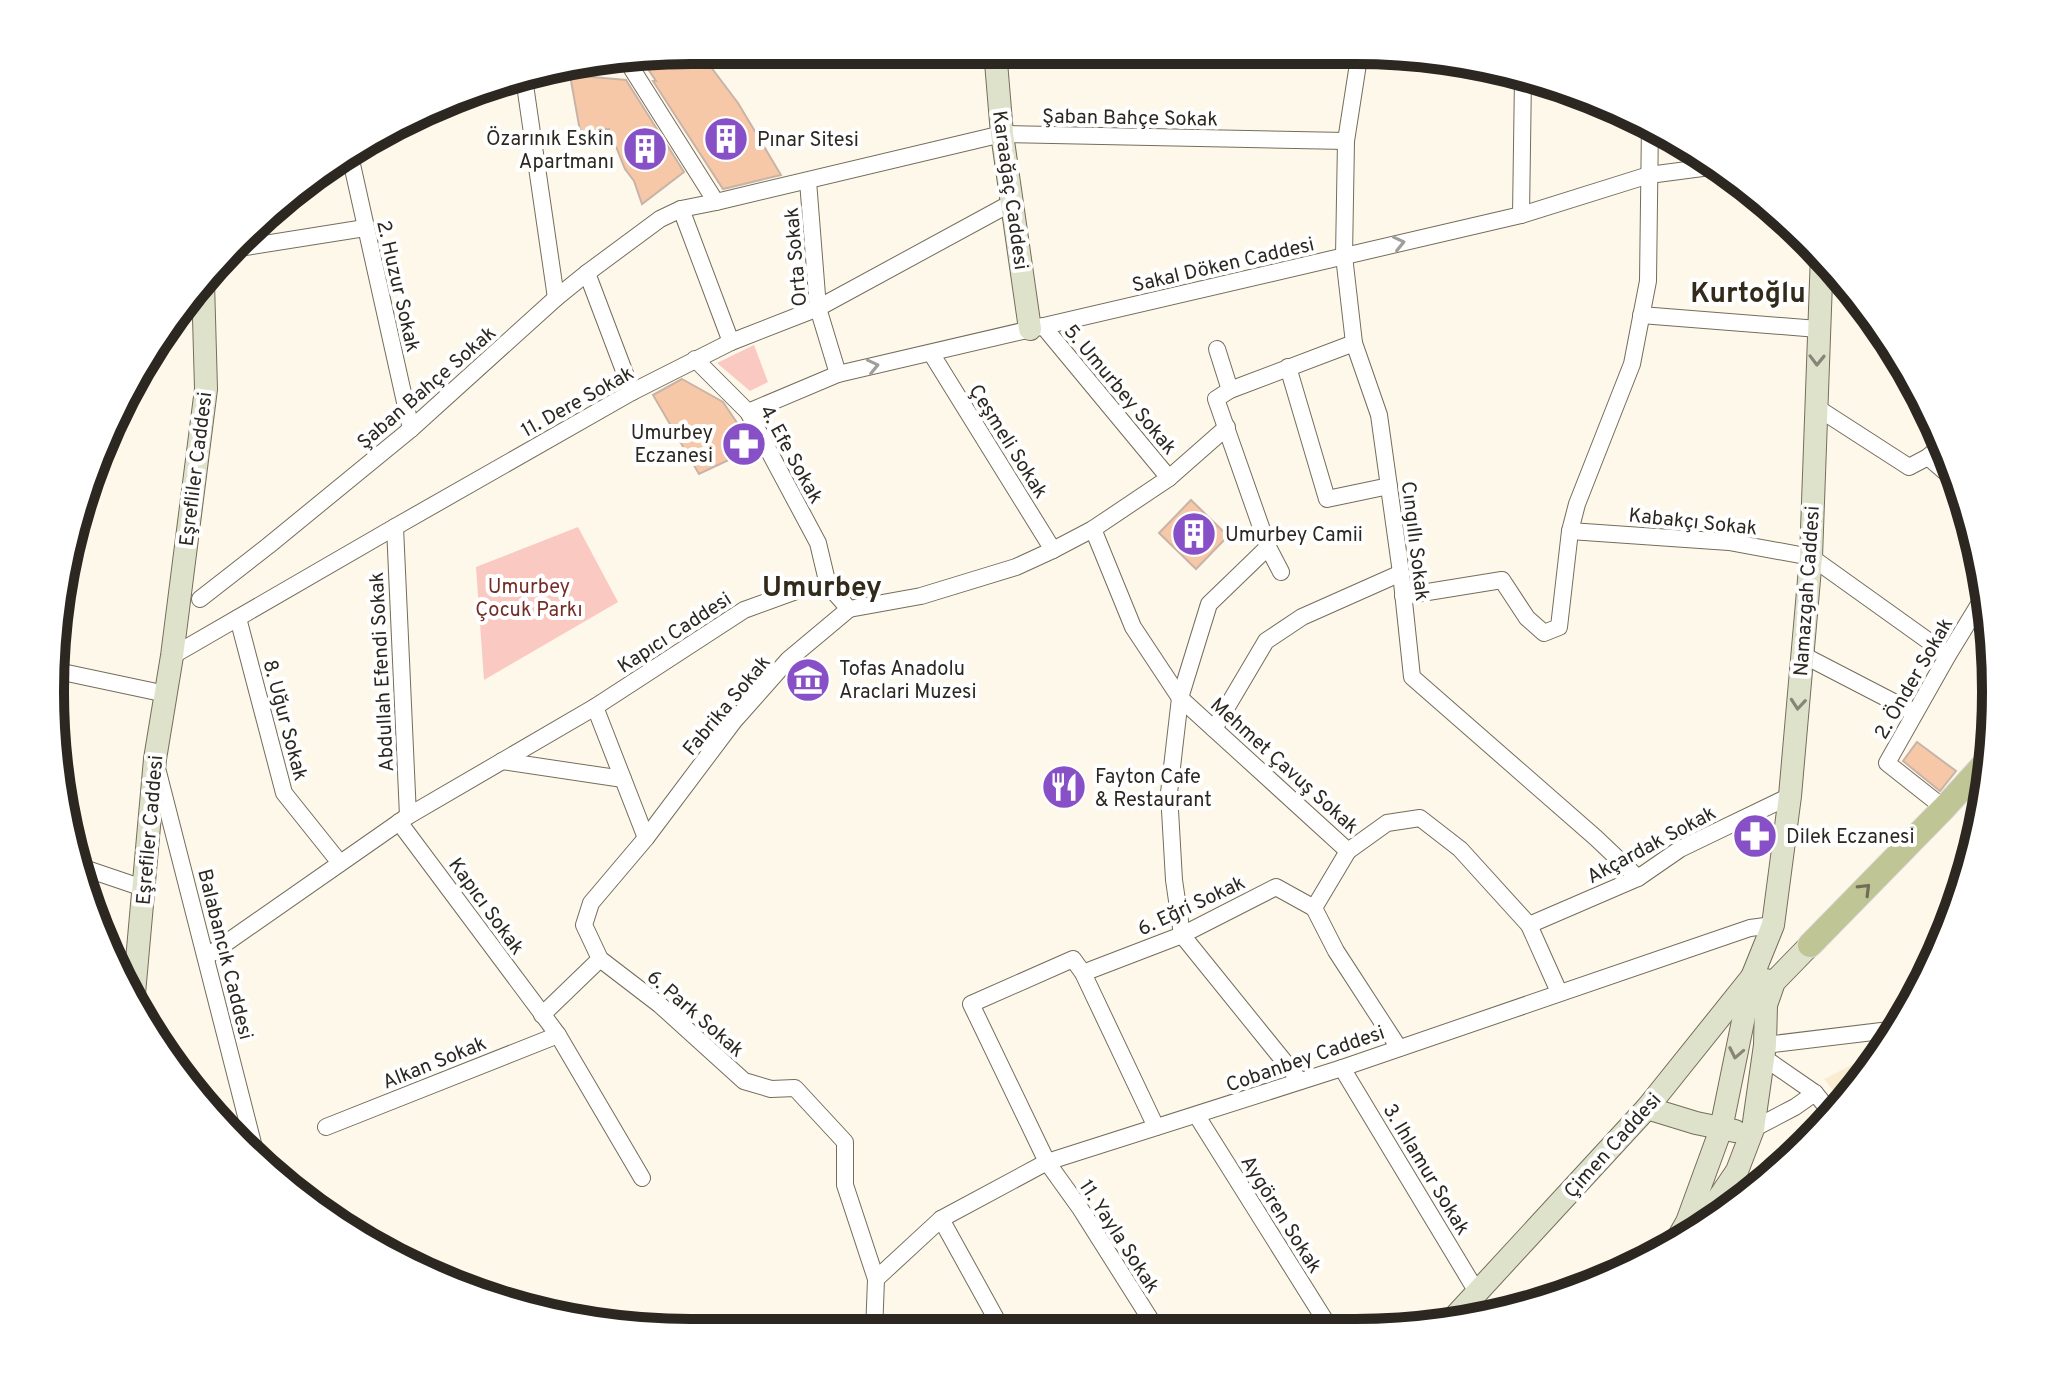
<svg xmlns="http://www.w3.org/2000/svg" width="2046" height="1383" font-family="Overpass,sans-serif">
	<rect width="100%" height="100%" fill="#fef8eb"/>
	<polygon fill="#faecd0" points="1889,1046 1888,1048 1843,1103 1824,1079"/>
	<g fill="#f9c9c2">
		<polygon points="754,345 768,382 750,391 717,363"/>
		<polygon points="578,527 618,602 484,680 476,567"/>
	</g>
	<g fill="#f7c8a7" stroke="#c8b4a7" stroke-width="2">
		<polygon points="692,50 698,50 738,103 781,175 723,189 653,81 656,81 644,63 645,58"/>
		<polygon points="570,75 626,80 684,172 642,204 634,181 625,169 609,129 580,131"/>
		<polygon points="682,379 723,402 754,448 699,474 653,395"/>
		<polygon points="1191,500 1228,536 1196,569 1159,533"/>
		<polygon points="1917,742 1956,771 1940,791 1903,761"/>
	</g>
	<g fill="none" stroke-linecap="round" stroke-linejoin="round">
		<g stroke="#756d5b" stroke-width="18">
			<g id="street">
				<polyline points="1360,51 1346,141 1344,256 1354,343 1379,415 1401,573 1412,677 1596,838 1638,878"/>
				<polyline points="822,55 822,50"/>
				<polyline points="634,59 632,69 716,202"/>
				<polyline points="524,78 556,298"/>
				<polyline points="349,151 411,429"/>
				<polyline points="808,181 818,308 838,374"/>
				<polyline points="681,209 731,342"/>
				<polyline points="1521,215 1523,77"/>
				<polyline points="239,248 365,228"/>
				<polyline points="587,273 632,392"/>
				<polyline points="1820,288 1838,274"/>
				<polyline points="1641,315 1818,329"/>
				<polyline points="1043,326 1169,478"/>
				<polyline points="1217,349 1230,390"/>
				<polyline points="931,353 1053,550"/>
				<polyline points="695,359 748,412 818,543 828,585"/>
				<polyline points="1288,367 1327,499 1389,486"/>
				<polyline points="1816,407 1909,467 1928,457 1945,442"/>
				<polyline points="748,412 838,374 1521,215 1649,175 1710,167"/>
				<polyline points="1928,457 1959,484"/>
				<polyline points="395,527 408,816"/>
				<polyline points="1093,529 1133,627 1180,698 1348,851 1387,823 1420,818 1460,849 1529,925 1559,992"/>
				<polyline points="1570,531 1729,542 1811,557 1948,655"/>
				<polyline points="1268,547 1281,572"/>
				<polyline points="1403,596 1502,580 1527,618 1544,633 1559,627 1570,531 1577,504 1632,364 1648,281 1650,124"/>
				<polyline points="200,599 268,546 411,429 556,298 587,273 660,219 681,209 716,202 1002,134 1346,141"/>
				<polyline points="849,609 788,660 734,721 646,838 591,903 584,925 600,959 660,1005 744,1081 771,1089 795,1088 845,1142 845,1185 876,1279 874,1333"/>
				<polyline points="238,618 284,793 340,863"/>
				<polyline points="1803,655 1915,713"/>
				<polyline points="172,656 395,527 632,392 731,342 818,308 1013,202"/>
				<polyline points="53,670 166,694"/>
				<polyline points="595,707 646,838"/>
				<polyline points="1214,729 1266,641 1302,617 1401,573"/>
				<polyline points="502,761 623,779"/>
				<polyline points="158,772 257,1159"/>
				<polyline points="1944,808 1887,763 1948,655 1986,593"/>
				<polyline points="399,822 558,1035 642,1178"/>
				<polyline points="1348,851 1314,908 1336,951 1399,1048"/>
				<polyline points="81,867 143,888"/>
				<polyline points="1529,925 1638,878 1680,849 1790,796"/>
				<polyline points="206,957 408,816 595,707 744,610 799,590 828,585 849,609 921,596 1016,567 1053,550 1093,529 1169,478 1227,427"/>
				<polyline points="1083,973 1182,935 1276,887 1314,908"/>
				<polyline points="542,1015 600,959"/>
				<polyline points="1765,1045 1898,1029"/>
				<polyline points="1763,1057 1815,1093 1833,1115"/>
				<polyline points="1342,1068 1477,1292"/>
				<polyline points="1300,1081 1182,935 1174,880 1169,793 1180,698 1209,604 1268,547 1216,399 1230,390 1354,343"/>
				<polyline points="1197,1116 1333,1333"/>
				<polyline points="326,1127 558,1035"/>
				<polyline points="1156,1127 1083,973 1073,959 971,1004 1047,1162 1080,1208 1159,1333"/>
				<polyline points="1753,1129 1795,1107 1815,1093"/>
				<polyline points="941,1219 1004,1333"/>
				<polyline points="876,1279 941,1219 1047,1162 1342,1068 1750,928 1773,925"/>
			</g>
		</g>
		<g stroke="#756d5b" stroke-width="24">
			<g id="secondary">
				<polyline points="995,50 1002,134 1030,329"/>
				<polyline points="133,1005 155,759 172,656 206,389 203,282"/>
				<polyline points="1647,1108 1696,1123 1735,1131"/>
				<polyline points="1695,1233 1737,1171 1753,1129 1765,1045 1766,1005 1774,982 1810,945"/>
				<polyline points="1674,1245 1687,1222 1721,1129 1752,977 1773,925 1790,796 1811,557 1822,254"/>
				<polyline points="1448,1324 1647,1108 1752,977 1774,982"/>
			</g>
		</g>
		<g stroke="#d9d8d7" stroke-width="26">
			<polyline id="primary" points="1810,945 1944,808 1989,759"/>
		</g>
		<use href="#street" stroke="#fff" stroke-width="16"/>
		<use href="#secondary" stroke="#dfe2ca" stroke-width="22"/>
		<use href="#primary" stroke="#bfc595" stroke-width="24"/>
	</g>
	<defs><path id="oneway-chevron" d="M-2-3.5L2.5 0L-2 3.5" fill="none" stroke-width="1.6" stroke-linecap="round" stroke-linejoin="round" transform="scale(2)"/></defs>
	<g stroke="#a09e9b">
		<use href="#oneway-chevron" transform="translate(1399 243) rotate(-13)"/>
		<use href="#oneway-chevron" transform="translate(873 366) rotate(-13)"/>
	</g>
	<g stroke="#868576">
		<use href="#oneway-chevron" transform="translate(1817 360) rotate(91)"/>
		<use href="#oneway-chevron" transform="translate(1798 704) rotate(95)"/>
		<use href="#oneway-chevron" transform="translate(1736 1053) rotate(101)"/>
	</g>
	<use stroke="#6e6f55" href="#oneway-chevron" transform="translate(1865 889) rotate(-45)"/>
	<defs>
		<g id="building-disc" transform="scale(2.3)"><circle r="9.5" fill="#8750c7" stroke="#fff"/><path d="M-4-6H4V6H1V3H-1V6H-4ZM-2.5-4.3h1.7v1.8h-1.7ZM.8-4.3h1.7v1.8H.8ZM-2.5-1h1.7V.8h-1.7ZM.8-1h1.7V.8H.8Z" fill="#fff"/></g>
		<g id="pharmacy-disc" transform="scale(2.3)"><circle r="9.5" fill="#8750c7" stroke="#fff"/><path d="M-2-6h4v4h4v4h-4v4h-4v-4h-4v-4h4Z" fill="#fff"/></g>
		<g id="museum-disc" transform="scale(2.3)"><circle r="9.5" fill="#8750c7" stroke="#fff"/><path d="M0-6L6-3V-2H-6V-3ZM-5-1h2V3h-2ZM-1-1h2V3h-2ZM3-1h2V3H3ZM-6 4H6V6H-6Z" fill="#fff"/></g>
		<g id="restaurant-disc" transform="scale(2.3)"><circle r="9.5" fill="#8750c7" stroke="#fff"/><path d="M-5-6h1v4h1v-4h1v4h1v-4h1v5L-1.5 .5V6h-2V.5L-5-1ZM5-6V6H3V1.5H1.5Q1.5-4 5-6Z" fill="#fff"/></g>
	</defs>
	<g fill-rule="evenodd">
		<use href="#building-disc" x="726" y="139"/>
		<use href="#building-disc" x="645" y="149"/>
		<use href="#pharmacy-disc" x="744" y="444"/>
		<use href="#building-disc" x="1194" y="534"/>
		<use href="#museum-disc" x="808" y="680"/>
		<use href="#restaurant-disc" x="1064" y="787"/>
		<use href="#pharmacy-disc" x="1755" y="836"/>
	</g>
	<g text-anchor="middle" stroke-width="8" stroke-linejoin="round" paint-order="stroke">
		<g font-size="20" fill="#2c2821" stroke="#fff">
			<text transform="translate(1130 117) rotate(1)" y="7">Şaban Bahçe Sokak</text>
			<text transform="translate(1011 190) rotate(82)" y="7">Karaağaç Caddesi</text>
			<text transform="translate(795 257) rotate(-95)" y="7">Orta Sokak</text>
			<text transform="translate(1223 264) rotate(-13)" y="7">Sakal Döken Caddesi</text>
			<text transform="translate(399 286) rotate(77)" y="7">2. Huzur Sokak</text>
			<text transform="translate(426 387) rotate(-41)" y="7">Şaban Bahçe Sokak</text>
			<text transform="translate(1121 389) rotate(50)" y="7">5. Umurbey Sokak</text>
			<text transform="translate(577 401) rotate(-29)" y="7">11. Dere Sokak</text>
			<text transform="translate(1009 441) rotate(58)" y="7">Çeşmeli Sokak</text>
			<text transform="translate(792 454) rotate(61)" y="7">4. Efe Sokak</text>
			<text transform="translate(195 469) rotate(-83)" y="7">Eşrefliler Caddesi</text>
			<text transform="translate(1693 521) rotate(6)" y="7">Kabakçı Sokak</text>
			<text transform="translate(1416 541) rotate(83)" y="7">Cıngıllı Sokak</text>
			<text transform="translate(1806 591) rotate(-86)" y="7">Namazgah Caddesi</text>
			<text transform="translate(674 632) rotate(-33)" y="7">Kapıcı Caddesi</text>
			<text transform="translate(381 672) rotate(-93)" y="7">Abdullah Efendi Sokak</text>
			<text transform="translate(1913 678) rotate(-60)" y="7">2. Önder Sokak</text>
			<text transform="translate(726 705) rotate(-50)" y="7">Fabrika Sokak</text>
			<text transform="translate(286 720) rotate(75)" y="7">8. Uğur Sokak</text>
			<text transform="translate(1285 765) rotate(42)" y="7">Mehmet Çavuş Sokak</text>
			<text transform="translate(149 830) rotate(-85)" y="7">Eşrefiler Caddesi</text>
			<text transform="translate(1651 844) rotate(-28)" y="7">Akçardak Sokak</text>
			<text transform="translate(1191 905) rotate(-25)" y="7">6. Eğri Sokak</text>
			<text transform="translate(487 906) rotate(54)" y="7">Kapıcı Sokak</text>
			<text transform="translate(226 954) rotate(76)" y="7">Balabancık Caddesi</text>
			<text transform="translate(696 1013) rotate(41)" y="7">6. Park Sokak</text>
			<text transform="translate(1305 1058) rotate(-19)" y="7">Cobanbey Caddesi</text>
			<text transform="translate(434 1062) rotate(-22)" y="7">Alkan Sokak</text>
			<text transform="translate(1612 1145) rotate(-48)" y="7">Çimen Caddesi</text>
			<text transform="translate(1427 1169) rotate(59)" y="7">3. Ihlamur Sokak</text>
			<text transform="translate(1282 1214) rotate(58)" y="7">Aygören Sokak</text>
			<text transform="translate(1120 1236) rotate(57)" y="7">11. Yayla Sokak</text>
		</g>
		<g font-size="20" fill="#2c2821" stroke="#fff" text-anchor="start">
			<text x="614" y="145" text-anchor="end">Özarınık Eskin<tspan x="614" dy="23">Apartmanı</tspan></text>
			<text x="757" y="146">Pınar Sitesi</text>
			<text x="713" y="439" text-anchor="end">Umurbey<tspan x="713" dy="23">Eczanesi</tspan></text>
			<text x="1225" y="541">Umurbey Camii</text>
			<text x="839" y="675">Tofas Anadolu<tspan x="839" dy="23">Araclari Muzesi</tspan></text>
			<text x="1095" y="783">Fayton Cafe<tspan x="1095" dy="23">&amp; Restaurant</tspan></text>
			<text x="1786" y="843">Dilek Eczanesi</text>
		</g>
		<g font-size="20" fill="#742e27" stroke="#fff">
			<text x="529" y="593">Umurbey<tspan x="529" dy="23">Çocuk Parkı</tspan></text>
		</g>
		<g font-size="28" font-weight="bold" fill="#322b1b" stroke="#fff">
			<text x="1748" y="302">Kurtoğlu</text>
			<text x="822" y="596">Umurbey</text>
		</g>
	</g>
	<path d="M0 0H2046V1383H0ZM691 64H1355A627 627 0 0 1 1982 691V692A627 627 0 0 1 1355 1319H691A627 627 0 0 1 64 692V691A627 627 0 0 1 691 64Z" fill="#fff" fill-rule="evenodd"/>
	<path fill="none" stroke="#2c2821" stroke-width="10" d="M691 64H1355A627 627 0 0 1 1982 691V692A627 627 0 0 1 1355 1319H691A627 627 0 0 1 64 692V691A627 627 0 0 1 691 64Z"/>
</svg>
